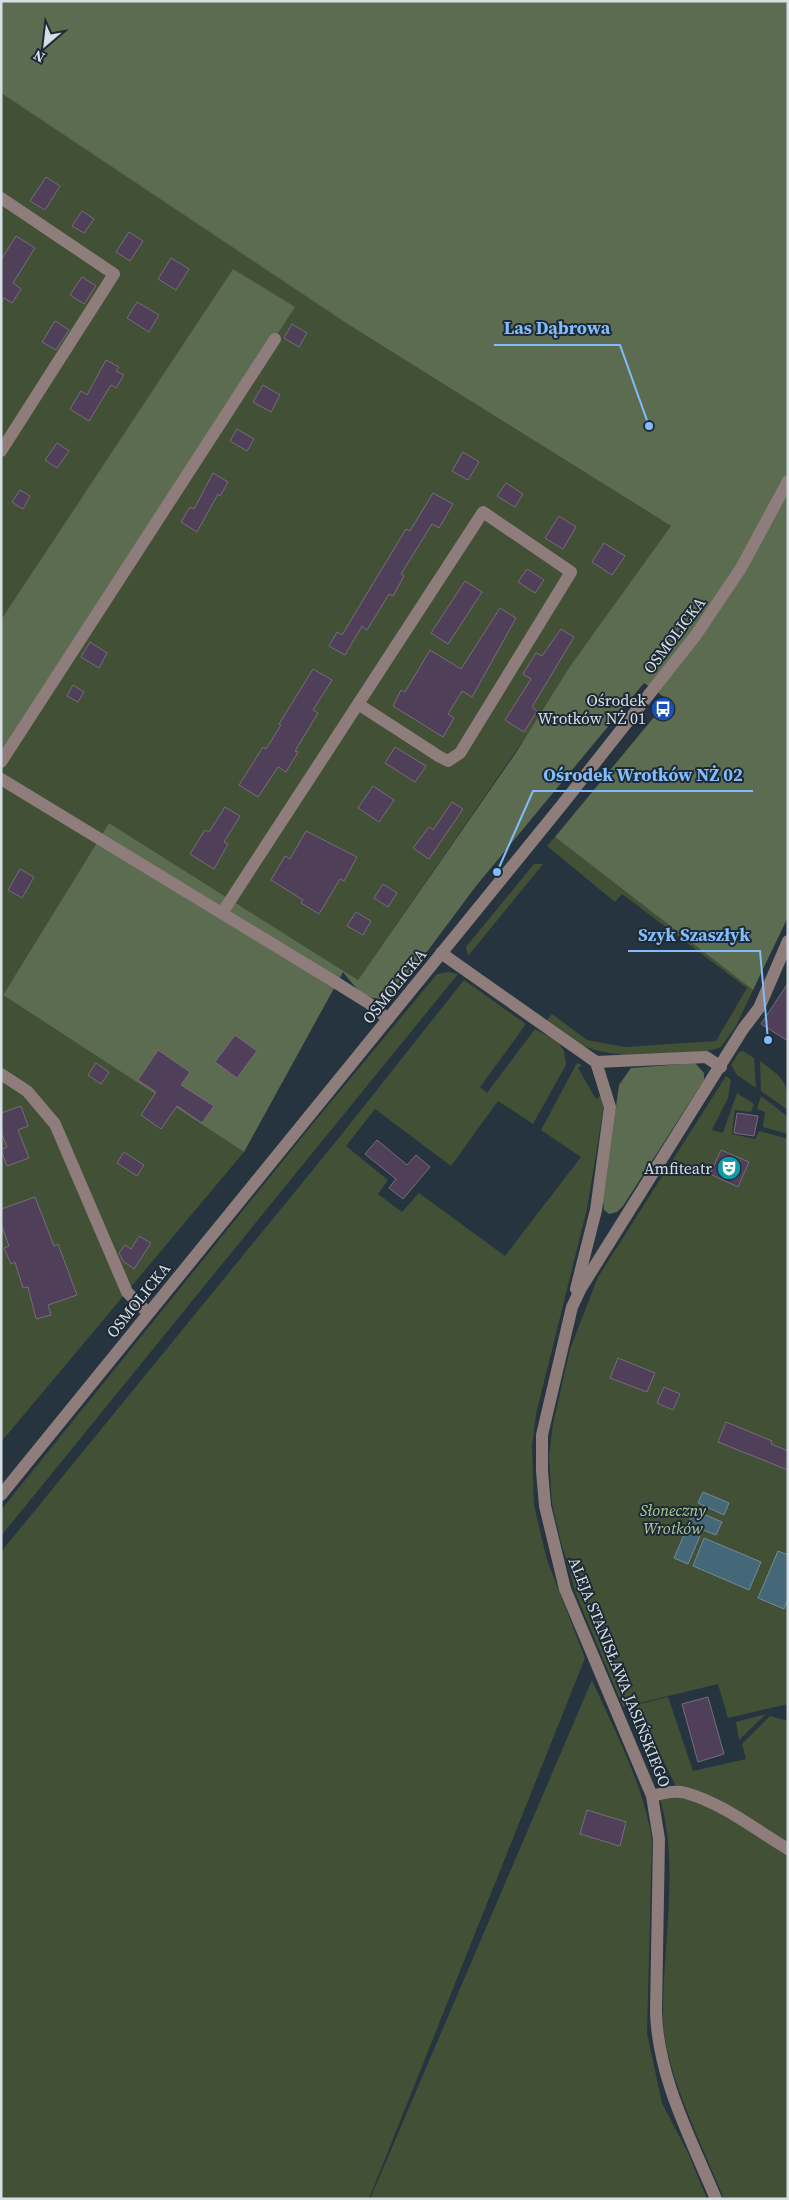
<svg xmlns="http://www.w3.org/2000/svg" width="789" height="2200" font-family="'Source Serif 4',serif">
	<rect width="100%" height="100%" fill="#26343f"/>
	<g fill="#425036">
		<polygon points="1,93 349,325 671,526 358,980 109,823 3,995 244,1152 1,1442"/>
		<path d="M555,837l198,153 -17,36 -15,21c-29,11 -112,13 -139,-2 -12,-6 -24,-17 -35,-25l5,-6 35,26 38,7 91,-6 31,-53 -125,-94 -7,8 -68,-56z"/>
		<polygon points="534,864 543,864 468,956 466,947"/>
		<polygon points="448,972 458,974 1,1536 1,1510 315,1121 437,974"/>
		<polygon points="464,980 526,1024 480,1087 487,1093 535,1029 558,1042 564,1051 566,1065 533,1124 498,1101 451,1166 375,1109 346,1146 388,1180 378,1194 402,1212 419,1193 505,1256 581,1157 541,1130 577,1063 582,1065 578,1068 596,1099 601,1095 604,1105 587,1209 536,1414 532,1446 534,1505 547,1560 585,1658 369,2199 1,2199 1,1552 338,1139"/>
		<polygon points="743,1051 754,1058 756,1088 737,1075 731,1065 739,1052"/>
		<path d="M760,1061c23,17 28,19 28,49l-27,-19z"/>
		<polygon points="726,1076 731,1080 728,1098 712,1130 723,1133 737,1093 754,1104 751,1112 735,1110 732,1134 755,1139 759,1131 788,1139 788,1704 728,1718 718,1684 623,1707 576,1594 561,1542 552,1504 549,1456 553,1424 570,1349 598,1277"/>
		<polygon points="761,1096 788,1117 788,1134 763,1127 765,1112 757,1109"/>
		<path d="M592,1680c23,52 51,103 60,160l-5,193 15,70 27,52 18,44h-337z"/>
		<path d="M668,1697l25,74 53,-12 -4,-15 28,-28 18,5v478h-64c-20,-50 -60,-128 -61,-180 -1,-70 17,-154 -3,-220l16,-13 -41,-81z"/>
		<polygon points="766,1714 739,1740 736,1722"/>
	</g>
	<g fill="#5c6c50">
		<path d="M1,1h787v916l-35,73 -198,-153 113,-137 -24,-17 -168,203 -85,114c-29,-2 -30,-6 -48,-28l-99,180 -241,-157 106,-172 249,157 157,-226 56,-89 100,-139 -322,-201 -348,-232z"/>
		<polygon points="233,269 295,307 1,755 1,620"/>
		<polygon points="695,1063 704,1073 704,1080 623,1206 617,1212 609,1214 604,1210 603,1201 619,1085 631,1068"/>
	</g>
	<g fill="#446877" stroke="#708c98">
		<polygon points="703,1492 729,1503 724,1515 698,1503"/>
		<polygon points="694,1510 722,1522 716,1535 688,1524"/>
		<polygon points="686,1530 700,1536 688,1564 674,1558"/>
		<polygon points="704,1538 761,1562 749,1590 693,1566"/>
		<polygon points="778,1551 788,1555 788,1599 784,1609 758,1598"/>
	</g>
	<g fill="#4f3f59" stroke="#766c7c">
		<polygon points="46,177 60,186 45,210 30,201"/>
		<polygon points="82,211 94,219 84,233 72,226"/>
		<polygon points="129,232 143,241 130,261 116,252"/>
		<polygon points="16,236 35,248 13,283 21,289 12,303 4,298 1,303 1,260"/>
		<polygon points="171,258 189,269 176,290 158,279"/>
		<polygon points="82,277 96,286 84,304 70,295"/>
		<polygon points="137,302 159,315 149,332 127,318"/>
		<polygon points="55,321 69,330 56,350 42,342"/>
		<polygon points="292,324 307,333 299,347 284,338"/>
		<polygon points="106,360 119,367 116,371 124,375 116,388 111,385 89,421 70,409 81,391 87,395"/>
		<polygon points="263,385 280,395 271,412 253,402"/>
		<polygon points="237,429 254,439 247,451 230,441"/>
		<polygon points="57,443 69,451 57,468 45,460"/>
		<polygon points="463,452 479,462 468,480 452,471"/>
		<polygon points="213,473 228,482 220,496 218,494 197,532 181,522 190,507 194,509"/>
		<polygon points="506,483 523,494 515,507 497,496"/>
		<polygon points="20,490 30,496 23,509 12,502"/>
		<polygon points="433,493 453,504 439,528 432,524 401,574 404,576 393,596 389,594 367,630 362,626 345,655 329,646 337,632 342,635 406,529 410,531"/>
		<polygon points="559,516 576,527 563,549 545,538"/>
		<polygon points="604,543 625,556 612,575 592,562"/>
		<polygon points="527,569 544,580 535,593 518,582"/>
		<polygon points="465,581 482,592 448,644 431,633"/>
		<polygon points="500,608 516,618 472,697 462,691 448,714 454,718 443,737 393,706 401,690 405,692 430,650 461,669"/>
		<polygon points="561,629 574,637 532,707 537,711 524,732 505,720 531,679 523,674 536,653 542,656"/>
		<polygon points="90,642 107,653 99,668 81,657"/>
		<polygon points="313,669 332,680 313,710 318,713 295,751 298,752 286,772 278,767 258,797 239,785 263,747 266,749 281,725 279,724"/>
		<polygon points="73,685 84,692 78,702 67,696"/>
		<polygon points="395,747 426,766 415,782 385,763"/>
		<polygon points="373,786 394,800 379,822 358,808"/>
		<polygon points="452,802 463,809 429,859 413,848 429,827 433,830"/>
		<polygon points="225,807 240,816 224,842 228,844 214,869 190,854 205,830 209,832"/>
		<polygon points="306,831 357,857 344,881 340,879 319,914 301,903 303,900 271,880 285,856 290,859"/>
		<polygon points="20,869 34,877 22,898 8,890"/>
		<polygon points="383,884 397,893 388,907 374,898"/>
		<polygon points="356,912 371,921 363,935 347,926"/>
		<polygon points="788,983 788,1041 761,1024"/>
		<polygon points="235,1035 257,1051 237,1078 215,1062"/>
		<polygon points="158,1050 190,1072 181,1085 214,1106 202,1123 177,1106 161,1129 141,1115 156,1092 138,1080"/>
		<polygon points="96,1063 109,1072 101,1084 88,1075"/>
		<polygon points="21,1106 28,1126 18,1130 29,1158 7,1166 1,1150 7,1147 1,1132 1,1113"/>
		<polygon points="737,1113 758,1116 754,1136 734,1133"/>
		<polygon points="377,1140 407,1165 416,1155 430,1167 403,1199 389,1188 396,1179 365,1154"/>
		<polygon points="721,1150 749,1162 738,1187 710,1174"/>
		<polygon points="124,1152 144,1165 137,1176 117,1163"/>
		<polygon points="35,1197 54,1246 58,1244 77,1295 48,1305 51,1315 36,1319 28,1287 23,1288 15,1262 11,1264 4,1248 9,1246 1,1224 1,1209"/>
		<polygon points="139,1236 151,1243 134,1269 123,1261 119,1253 125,1245 131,1249"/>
		<polygon points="618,1358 655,1373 647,1392 610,1378"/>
		<polygon points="664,1387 680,1394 673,1410 657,1403"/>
		<polygon points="726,1422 772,1441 771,1444 788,1451 788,1470 718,1442"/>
		<polygon points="708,1697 724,1754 698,1762 682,1704"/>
		<polygon points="587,1810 626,1822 620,1846 580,1834"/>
	</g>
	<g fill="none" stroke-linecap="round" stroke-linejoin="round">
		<g stroke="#8e7d7b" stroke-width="12">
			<polyline points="1,198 114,274 1,451"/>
			<polyline points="1,762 275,339"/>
			<polyline points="1,779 335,982 370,1004 388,1019"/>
			<polyline points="222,913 483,512 571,572 460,753 448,761 440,757 358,704"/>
			<polyline points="441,953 596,1062 706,1057 721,1067"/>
			<polyline points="1,1074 27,1091 55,1124 127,1292 148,1313"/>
			<polyline points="576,1289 596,1210 610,1107 596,1062"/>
			<polyline points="1,1495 561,806 696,635 741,568 788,481"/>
			<path d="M652,1796c11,-3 22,-6 34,-3 36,10 70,37 102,56"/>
			<path d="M716,2199c-25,-60 -58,-121 -60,-187l3,-173 -7,-43 -87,-207 -20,-83 -3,-35v-36l30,-128 9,-19 162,-259 16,-21 29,-67"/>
		</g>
	</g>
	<defs>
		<g id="bus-disc" transform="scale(1.25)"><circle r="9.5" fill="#1a4fb4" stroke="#1d2a35"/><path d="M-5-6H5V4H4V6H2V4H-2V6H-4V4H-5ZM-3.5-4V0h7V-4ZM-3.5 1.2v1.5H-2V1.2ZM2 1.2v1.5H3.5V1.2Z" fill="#fff"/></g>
		<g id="theatre-disc" transform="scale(1.25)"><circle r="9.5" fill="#0f9aa8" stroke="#1d2a35"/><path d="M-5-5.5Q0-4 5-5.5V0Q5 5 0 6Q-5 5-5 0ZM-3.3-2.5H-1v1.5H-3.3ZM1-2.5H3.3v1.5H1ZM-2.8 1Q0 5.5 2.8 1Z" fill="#fff"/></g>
	</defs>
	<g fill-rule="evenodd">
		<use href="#bus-disc" x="663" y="709"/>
		<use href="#theatre-disc" x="729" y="1168"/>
	</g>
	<g text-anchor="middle" stroke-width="4" stroke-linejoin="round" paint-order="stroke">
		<g font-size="16" fill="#d7dfe6" stroke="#1d2a35">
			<text transform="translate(674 635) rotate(-53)" y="6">OSMOLICKA</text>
			<text transform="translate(394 986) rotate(-51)" y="6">OSMOLICKA</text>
			<text transform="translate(138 1300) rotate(-51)" y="6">OSMOLICKA</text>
			<text transform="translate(620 1672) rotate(68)" y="6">ALEJA STANISŁAWA JASIŃSKIEGO</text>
		</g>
		<g font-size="16" fill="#d7dfe6" stroke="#1d2a35" text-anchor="end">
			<text x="646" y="706">Ośrodek<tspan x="646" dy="18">Wrotków NŻ 01</tspan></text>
			<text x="712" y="1174">Amfiteatr</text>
		</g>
		<g font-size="16" font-style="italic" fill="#b0cd98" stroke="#1d2a35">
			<text x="673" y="1516">Słoneczny<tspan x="673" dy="18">Wrotków</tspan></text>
		</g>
	</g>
	<path fill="none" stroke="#82bcfa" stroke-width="2" d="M649 426L620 345H494M497 872L533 791H753M768 1040L760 951H628"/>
	<g fill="#82bcfa" stroke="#1d2a35" stroke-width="2">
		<circle cx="649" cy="426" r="5"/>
		<circle cx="497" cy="872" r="5"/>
		<circle cx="768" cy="1040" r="5"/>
	</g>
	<g font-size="18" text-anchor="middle" font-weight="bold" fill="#82bcfa" stroke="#1d2a35" stroke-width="4" stroke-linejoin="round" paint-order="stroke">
		<text x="557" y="334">Las Dąbrowa</text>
		<text x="643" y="781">Ośrodek Wrotków NŻ 02</text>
		<text x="694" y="941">Szyk Szaszłyk</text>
	</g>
	<rect width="789" height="2200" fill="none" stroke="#d7dfe6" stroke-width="5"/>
	<g transform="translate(45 45) rotate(208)" stroke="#1d2a35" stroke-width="4" paint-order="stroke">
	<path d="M0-4L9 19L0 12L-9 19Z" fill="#d7dfe6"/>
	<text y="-8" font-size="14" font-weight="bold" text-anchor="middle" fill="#d7dfe6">N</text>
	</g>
</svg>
